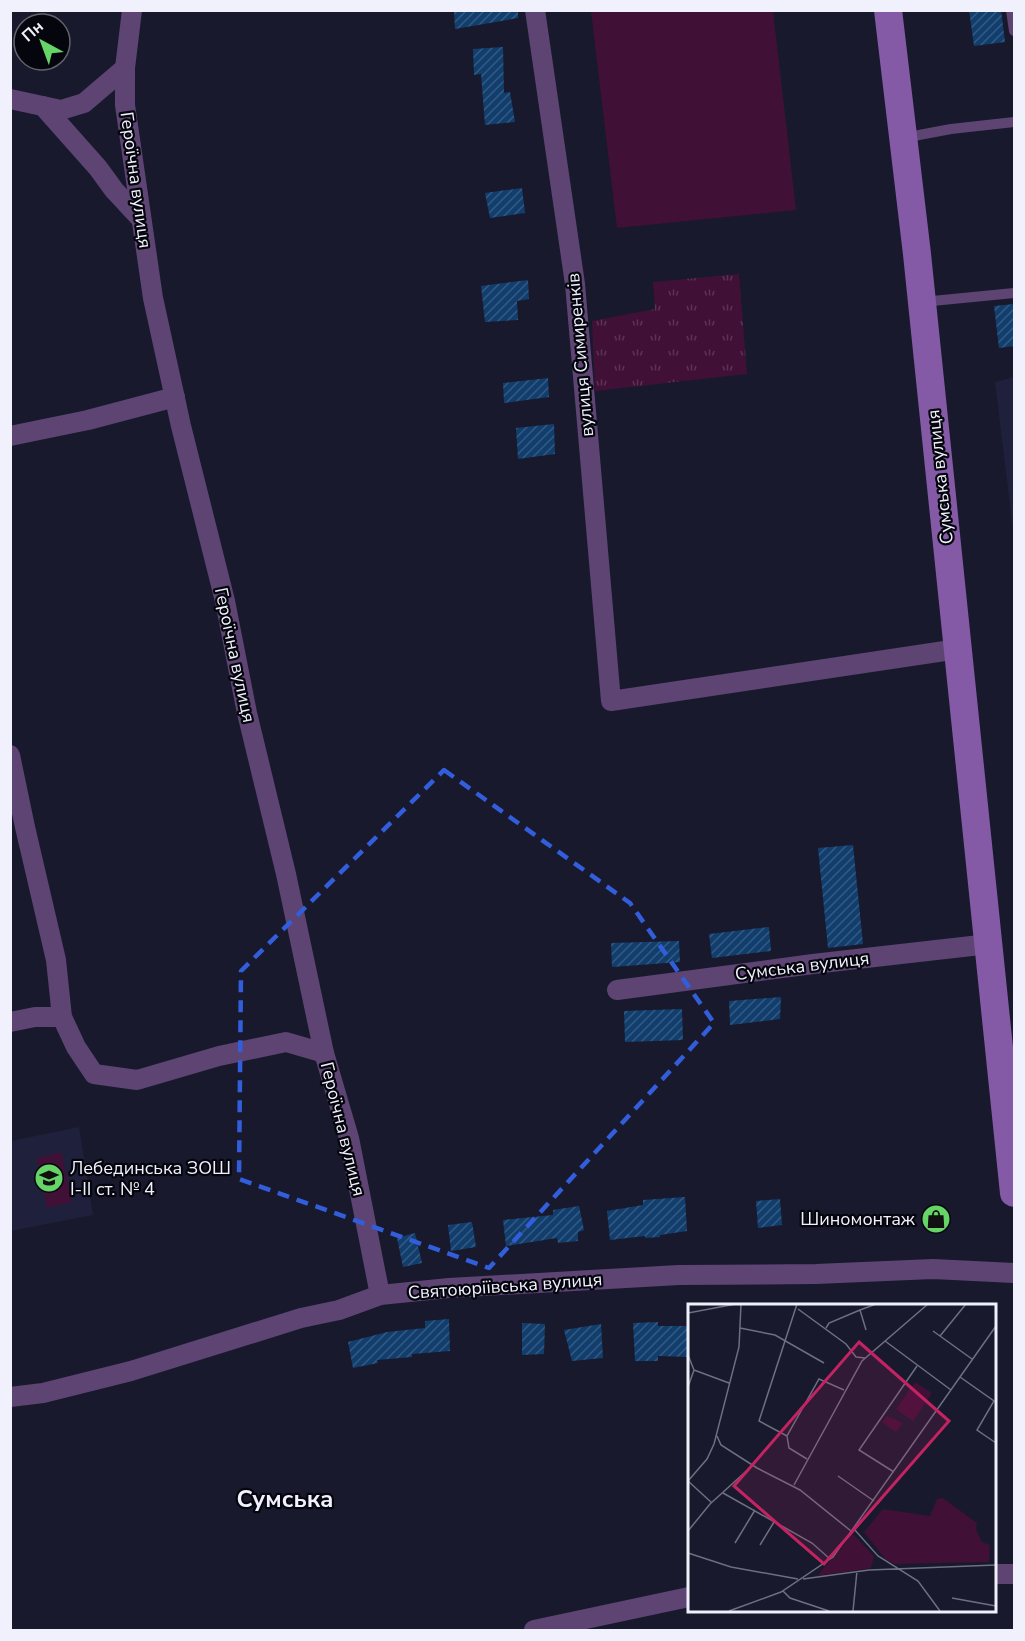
<svg xmlns="http://www.w3.org/2000/svg" width="1025" height="1641" font-family="'Nunito Sans',sans-serif">
	<defs>
		<pattern id="park-tufts" width="24" height="20" patternUnits="userSpaceOnUse" patternTransform="scale(1.5)"><rect width="24" height="20" fill="#401037"/><path d="M3 7l-1-3M5 7V3M7 7l1-3M15 17l-1-3M17 17v-4M19 17l1-3" fill="none" stroke="#5c3355"/></pattern>
		<pattern id="building-hatch" width="6" height="6" patternUnits="userSpaceOnUse" patternTransform="scale(1.5)"><rect width="6" height="6" fill="#113e6d"/><path d="M-1 1l2-2M0 6l6-6M5 7l2-2" fill="none" stroke="#345a83"/></pattern>
	</defs>
	<rect width="100%" height="100%" fill="#18192d"/>
	<g fill="#1f203b">
		<polygon points="1014,377 1014,538 995,382"/>
		<polygon points="79,1127 93,1215 11,1231 11,1141"/>
	</g>
	<polygon fill="url(#park-tufts)" points="739,274 747,374 595,391 592,321 655,309 653,282"/>
	<g fill="#401037">
		<polygon points="591,11 773,11 796,210 617,228"/>
		<polygon points="61,1152 72,1202 47,1208 37,1158"/>
	</g>
	<g fill="url(#building-hatch)">
		<polygon points="454,10 518,10 518,18 455,29"/>
		<polygon points="969,10 1001,10 1005,42 974,46"/>
		<polygon points="503,47 504,93 510,92 515,122 485,125 481,74 474,75 473,49"/>
		<polygon points="522,188 525,213 490,218 485,193"/>
		<polygon points="528,280 529,299 517,301 518,320 485,322 481,286"/>
		<polygon points="1014,304 1014,346 999,348 994,306"/>
		<polygon points="548,378 549,397 504,403 503,383"/>
		<polygon points="554,424 555,454 518,459 516,428"/>
		<polygon points="853,845 863,944 828,948 818,848"/>
		<polygon points="769,927 771,951 712,958 709,934"/>
		<polygon points="679,941 680,962 612,967 611,943"/>
		<polygon points="781,997 780,1019 730,1025 729,1001"/>
		<polygon points="682,1009 683,1040 625,1042 624,1011"/>
		<polygon points="685,1197 687,1231 660,1235 660,1237 645,1238 645,1236 610,1240 607,1211 643,1205 643,1200"/>
		<polygon points="780,1199 782,1225 758,1228 756,1201"/>
		<polygon points="579,1206 584,1230 578,1232 578,1241 558,1243 557,1238 506,1246 503,1220 553,1215 553,1210"/>
		<polygon points="472,1222 476,1247 451,1251 448,1225"/>
		<polygon points="415,1233 422,1263 403,1267 397,1238"/>
		<polygon points="449,1319 450,1351 412,1354 412,1357 377,1360 378,1363 353,1368 348,1342 387,1332 425,1328 425,1321"/>
		<polygon points="658,1322 658,1326 689,1326 689,1357 658,1356 658,1361 635,1361 633,1323"/>
		<polygon points="522,1323 545,1324 544,1354 522,1355"/>
		<polygon points="601,1324 603,1358 572,1361 564,1330"/>
	</g>
	<g fill="none" stroke-linecap="round" stroke-linejoin="round">
		<g stroke="#5d4473" stroke-width="10">
			<polyline points="1011,10 1014,31"/>
			<polyline points="903,138 951,129 1014,122"/>
			<polyline points="922,302 1014,293"/>
		</g>
		<g stroke="#5d4473" stroke-width="20">
			<polyline points="132,10 125,68 125,105 153,298 181,426 225,601 247,713 286,874 324,1053 349,1138 380,1295"/>
			<polyline points="535,10 575,284 611,701 958,649"/>
			<polyline points="10,99 61,110 84,103 125,68"/>
			<polyline points="43,106 98,168 114,190 140,218"/>
			<polyline points="10,436 88,420 175,397"/>
			<polyline points="10,755 25,827 56,960 62,1017 76,1047 94,1074 137,1080 219,1056 286,1042 324,1053"/>
			<polyline points="617,990 813,964 989,944"/>
			<polyline points="10,1022 35,1017 62,1017"/>
			<polyline points="10,1397 43,1393 131,1371 301,1318 339,1310 380,1295 449,1288 679,1275 816,1274 933,1269 1014,1273"/>
			<polyline points="994,1574 1014,1574"/>
			<polyline points="534,1630 689,1597"/>
		</g>
		<polyline stroke="#845aa6" stroke-width="28" points="888,10 917,254 1014,1193"/>
	</g>
	<path fill="none" stroke="#325edc" stroke-width="4.5" stroke-dasharray="12 8" stroke-linejoin="round" d="M444,770l186,133 84,120 -225,245 -250,-89 2,-208z"/>
	<defs>
		<g id="school-disc" transform="scale(1.5)"><circle r="9.5" fill="#66d466" stroke="#05050d"/><path d="M0-5L7-2L0 1L-7-2ZM-4 1L0 2.5L4 1V4Q0 6-4 4Z" fill="#111"/></g>
		<g id="shop-disc" transform="scale(1.5)"><circle r="9.5" fill="#66d466" stroke="#05050d"/><path d="M-5-2.5h2.3a2.7 3.5 0 0 1 5.4 0H5L5.5 6h-11ZM-1.5-2.5h3a1.5 2.3 0 0 0-3 0Z" fill="#111"/></g>
	</defs>
	<g fill-rule="evenodd">
		<use href="#school-disc" x="49" y="1178"/>
		<use href="#shop-disc" x="936" y="1219"/>
	</g>
	<g text-anchor="middle" stroke-width="4.5" stroke-linejoin="round" paint-order="stroke">
		<g font-size="18" fill="#f0f1fd" stroke="#05050d">
			<text transform="translate(136 180) rotate(82)" y="6">Героїчна вулиця</text>
			<text transform="translate(580 355) rotate(-95)" y="6">вулиця Симиренків</text>
			<text transform="translate(940 477) rotate(-96)" y="6">Сумська вулиця</text>
			<text transform="translate(235 655) rotate(78)" y="6">Героїчна вулиця</text>
			<text transform="translate(802 966) rotate(-7)" y="6">Сумська вулиця</text>
			<text transform="translate(343 1129) rotate(76)" y="6">Героїчна вулиця</text>
			<text transform="translate(505 1286) rotate(-4)" y="6">Святоюріївська вулиця</text>
		</g>
		<g font-size="18" fill="#f0f1fd" stroke="#05050d" text-anchor="start">
			<text x="70" y="1174">Лебединська ЗОШ<tspan x="70" dy="21">І-ІІ ст. № 4</tspan></text>
			<text x="915" y="1225" text-anchor="end">Шиномонтаж</text>
		</g>
		<g font-size="24" font-weight="bold" fill="#f0f1fd" stroke="#05050d">
			<text x="285" y="1507">Сумська</text>
		</g>
	</g>
	<g transform="translate(688 1304)">
		<rect width="308" height="308" fill="#18192d"/>
		<path d="M165,230l21,22 -3,12 -54,8z" fill="#401037"/>
		<path d="M255,194l34,25 -1,7 6,12 8,3 -1,17 -94,2 -9,-4 -22,-28 19,-23 47,7 7,-17z" fill="#401037"/>
		<path d="M199,112l16,7 -7,9 -14,-10z" fill="#401037"/>
		<path d="M227,78l17,11 -19,28 -17,-12z" fill="#401037"/>
		<path fill="none" stroke="#6e6f80" stroke-width="1.5" d="M110,5l48,35 10,13 9,1M0,9l48,-9M52,24l35,7 49,28M138,24l3,-5 31,-13M178,26l-6,-20 16,-6M245,27l39,28M252,32l26,-32M197,37l66,49M0,51l6,15 -6,17M6,66l35,13M272,73l34,24 -17,29 19,13M29,132l4,9 36,23 43,22 51,41M99,132l-28,-15 38,-117M119,155l-18,-11 -2,-12 32,-57 25,11M206,168l-35,-22 58,-84M150,172l36,25M0,177l19,-22 7,-15 25,-97 2,-43M0,177l24,22M106,181l68,-124 66,-57M35,189l89,50 18,16M166,225l24,27 40,25 22,30M0,227l22,-27 43,-39M47,239l20,-33M72,241l14,-23M0,249l43,14 67,12M115,275l66,-9 127,-5M95,287l7,7 39,13M264,294l44,8M41,307l52,-19 52,-35 163,-231M165,307l4,-40"/>
		<path fill="#c42363" fill-opacity="0.15" stroke="#c42363" stroke-width="3" d="M171,38l90,79 -125,143 -90,-78z"/>
		<rect width="308" height="308" fill="none" stroke="#f0f1fd" stroke-width="3"/>
	</g>
	<rect width="1025" height="1641" fill="none" stroke="#f0f1fd" stroke-width="24"/>
	<g transform="translate(42 42) rotate(319)"><circle r="28" fill="#05050d" stroke="#63636d" stroke-width="1.5"/>
	<path d="M0-4.5L10 22L0 15L-10 22Z" fill="#66d466"/>
	<text y="-9" font-size="16" font-weight="bold" text-anchor="middle" fill="#f0f1fd">Пн</text>
	</g>
</svg>
